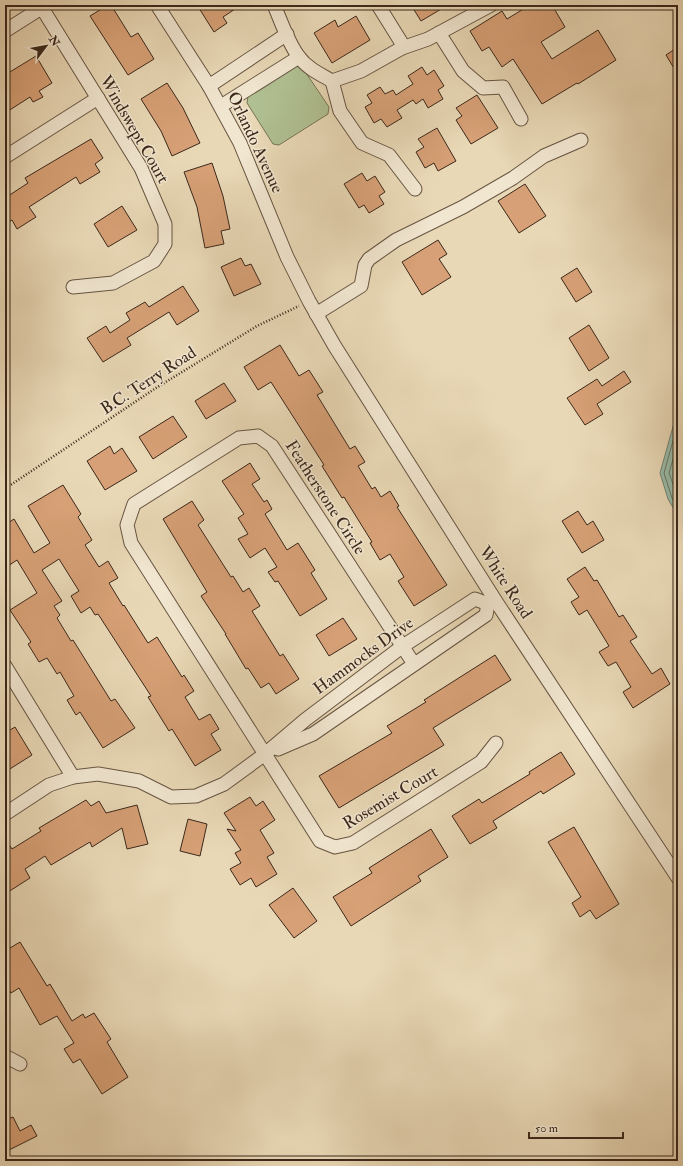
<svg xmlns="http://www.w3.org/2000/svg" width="683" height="1166" font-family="'IM FELL Double Pica',serif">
	<rect width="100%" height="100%" fill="#e9d8b6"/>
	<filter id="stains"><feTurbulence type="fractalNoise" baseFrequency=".005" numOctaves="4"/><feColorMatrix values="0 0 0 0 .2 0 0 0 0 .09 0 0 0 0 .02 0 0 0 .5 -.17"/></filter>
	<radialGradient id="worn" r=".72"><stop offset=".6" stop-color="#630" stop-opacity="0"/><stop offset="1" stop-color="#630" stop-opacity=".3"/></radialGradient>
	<polygon fill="#b0c092" stroke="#767456" points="295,66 302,67 329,107 328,114 279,145 273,144 247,103 248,96"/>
	<polygon fill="#98bba9" stroke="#738070" points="678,379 678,516 668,499 660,473 676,416"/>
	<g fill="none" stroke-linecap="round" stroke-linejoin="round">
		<g stroke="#6a7262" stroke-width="1">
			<polyline points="678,423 664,473 672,498 678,508"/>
			<polyline points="678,442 669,473 678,498"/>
		</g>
	</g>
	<g fill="#d7a076" stroke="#3b281b">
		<polygon points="108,5 111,5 131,37 138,33 154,59 128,75 90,16"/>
		<polygon points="197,5 241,5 223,17 227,23 214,32"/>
		<polygon points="411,5 448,5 421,21"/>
		<polygon points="522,5 552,5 565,27 541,42 552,59 598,30 616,60 578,84 577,83 542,104 513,59 502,67 489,47 482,51 470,31 502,11 507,19 525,8"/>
		<polygon points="356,16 370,40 332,63 314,33 335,20 338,27"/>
		<polygon points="678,47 678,75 666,55"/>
		<polygon points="36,56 52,83 39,91 43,97 33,102 30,97 5,113 5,75"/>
		<polygon points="422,67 427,75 434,70 444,86 438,90 443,99 428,108 423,99 416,104 413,100 397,110 402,118 387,127 381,119 374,123 365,107 372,103 367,95 380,87 385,94 393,90 396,95 413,84 408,76"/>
		<polygon points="167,83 183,108 200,143 172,156 161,131 141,99"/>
		<polygon points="477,95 498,128 471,144 456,120 462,116 456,108"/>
		<polygon points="437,128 456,161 438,171 434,163 425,168 416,152 424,147 418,139"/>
		<polygon points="91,139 103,158 95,164 100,172 80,184 76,177 29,207 36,217 17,229 12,220 5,225 5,198 28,183 25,178"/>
		<polygon points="212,163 223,196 230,229 221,231 224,244 205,248 197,207 184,172"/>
		<polygon points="362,173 367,181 375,176 385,192 379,196 384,204 369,213 364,205 359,208 344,184"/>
		<polygon points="525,184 546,216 519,233 498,201"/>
		<polygon points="122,206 137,230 108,247 94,224"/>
		<polygon points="438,240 447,254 439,259 451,277 422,295 402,262"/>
		<polygon points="241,258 245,266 251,264 261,284 234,296 221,267"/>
		<polygon points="577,268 592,292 576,302 561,278"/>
		<polygon points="183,286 199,311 177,325 169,312 127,338 131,345 103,362 87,338 106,326 110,333 130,320 126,313 145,302 149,307"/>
		<polygon points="589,325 609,358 589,371 569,338"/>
		<polygon points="280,345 299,376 309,370 323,392 317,395 350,449 355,446 365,462 358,466 372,489 375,487 381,497 390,491 399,506 397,507 447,585 414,606 398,581 404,577 390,554 380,560 370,543 372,542 344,497 342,498 322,466 324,465 271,382 258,390 244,367"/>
		<polygon points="624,371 631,382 597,404 603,414 585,425 567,398 597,379 602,386"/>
		<polygon points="224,383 236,401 206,419 195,401"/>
		<polygon points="173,416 187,437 153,459 139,437"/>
		<polygon points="110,446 114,454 122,448 137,471 105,490 87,461"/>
		<polygon points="250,463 260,479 252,484 264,502 267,500 272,509 265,514 287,550 298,543 315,570 311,573 327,599 300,616 278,581 275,582 268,572 277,567 265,548 250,558 238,539 248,534 238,518 244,514 222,481"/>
		<polygon points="63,485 81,514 78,517 92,540 85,545 99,567 108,561 118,578 109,583 123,606 124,605 148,643 157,637 182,677 184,675 194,691 185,697 199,720 210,714 219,729 211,734 221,750 195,766 172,729 169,731 148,697 151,696 98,614 95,615 90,607 81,613 71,596 79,591 59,559 42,570 62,601 54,606 60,615 57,618 71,641 73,640 111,701 115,699 135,728 103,748 80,712 76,715 67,700 74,696 60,672 57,674 47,658 39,662 28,644 31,642 10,610 37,593 17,560 5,568 5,525 14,519 34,553 50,543 28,506"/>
		<polygon points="192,501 204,520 198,525 231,577 233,576 243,592 249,588 260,606 252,611 280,656 283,654 299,679 276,694 269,683 261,688 248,668 246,669 225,634 226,634 201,596 207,592 163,519"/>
		<polygon points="578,511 587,525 593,521 604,540 582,553 562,521"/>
		<polygon points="585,567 594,581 597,580 619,617 623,615 637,637 630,641 652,674 661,668 670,684 633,708 623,692 631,687 616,662 608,666 599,652 609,646 587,610 579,615 571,602 579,597 567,579"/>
		<polygon points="343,618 357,639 329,656 316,635"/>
		<polygon points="495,655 511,680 433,728 444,745 339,808 319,776 392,733 387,726 426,702 424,700"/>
		<polygon points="15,727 32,755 5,772 5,733"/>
		<polygon points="561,752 575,774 543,794 541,791 493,821 497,828 470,844 452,816 479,799 482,803 530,774 529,772"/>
		<polygon points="250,797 256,806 263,801 275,820 260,830 274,853 267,857 277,874 256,887 251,878 240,885 230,869 241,863 235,853 241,850 227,829 236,831 224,813"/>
		<polygon points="86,800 91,806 99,801 106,813 137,805 148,844 127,849 122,828 92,847 90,842 51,865 45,856 25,869 30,878 5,894 5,838 12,849 41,831 39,828"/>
		<polygon points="188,819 207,824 200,856 180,851"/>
		<polygon points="574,827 619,904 596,919 590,910 580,917 572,903 581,897 548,842"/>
		<polygon points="431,829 448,857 418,876 421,881 351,926 333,897 372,873 369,868"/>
		<polygon points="293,888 317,921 294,938 269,905"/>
		<polygon points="20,942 47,986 50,984 72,1021 83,1014 85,1018 94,1013 111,1039 107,1042 128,1077 102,1094 80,1059 73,1063 64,1049 74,1043 57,1016 40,1025 19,988 11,993 5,983 5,951"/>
		<polygon points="13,1117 20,1131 31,1125 37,1136 5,1152 5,1120"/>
	</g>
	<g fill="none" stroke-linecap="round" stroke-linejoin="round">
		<g stroke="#665442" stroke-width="15">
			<g id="minor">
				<polyline points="157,5 209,86 240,143 287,257 309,301 334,345 495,600 678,878"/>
				<path d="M274,5c7,16 14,38 25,52 8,11 21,17 33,24l29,-10 41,-23 26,-9 63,-34"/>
				<polyline points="378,5 401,42 402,48"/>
				<polyline points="42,8 141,168 165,224 165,244 154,261 113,283 73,287"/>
				<polyline points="5,31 46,5"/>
				<polyline points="439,33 463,71 483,88 503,87 521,119"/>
				<polyline points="332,81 340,111 362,143 389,155 415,189"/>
				<polyline points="209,86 287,34"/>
				<polyline points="221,106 299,57"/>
				<polyline points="5,157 98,98"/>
				<polyline points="316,314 361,286 365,265 369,259 396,240 463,207 513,178 544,156 581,140"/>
				<polyline points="414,664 272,446 258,436 239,438 134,504 127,525 131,543 320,841 335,847 353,843 481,762 496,743"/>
				<polyline points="5,666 73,777"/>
				<polyline points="278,749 313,734 486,615 488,604"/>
				<polyline points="5,814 49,785 73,777 98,774 139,781 171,797 196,796 224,784 265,754 305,720 403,646 475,599 488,604"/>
				<polyline points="5,1056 20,1064"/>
			</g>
		</g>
		<polyline stroke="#3b281b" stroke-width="2.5" stroke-dasharray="1 2" stroke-linecap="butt" points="6,488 156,388 257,326 299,306"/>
		<use href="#minor" stroke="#f1e6d0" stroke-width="13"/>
	</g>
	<g text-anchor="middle" stroke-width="3" stroke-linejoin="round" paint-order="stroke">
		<g font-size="17" fill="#3b281b" stroke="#f1e6d0">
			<text transform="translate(135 129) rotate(60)" y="6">Windswept Court</text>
			<text transform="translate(256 142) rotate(65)" y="6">Orlando Avenue</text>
			<text transform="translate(148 380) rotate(-33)" y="6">B.C. Terry Road</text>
			<text transform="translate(326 497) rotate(57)" y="6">Featherstone Circle</text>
			<text transform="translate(506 582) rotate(57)" y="6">White Road</text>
			<text transform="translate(363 655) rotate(-36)" y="6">Hammocks Drive</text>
			<text transform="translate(390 797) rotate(-31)" y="6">Rosemist Court</text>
		</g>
	</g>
	<rect width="683" height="1166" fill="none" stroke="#e9d8b6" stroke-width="20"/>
	<rect x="6" y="6" width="671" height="1154" fill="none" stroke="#3b281b" stroke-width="2"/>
	<rect x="10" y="10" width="663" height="1146" fill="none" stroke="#3b281b"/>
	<g transform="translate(46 46) rotate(58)" stroke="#f1e6d0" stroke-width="3" paint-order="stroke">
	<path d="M0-3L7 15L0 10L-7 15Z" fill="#3b281b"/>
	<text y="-6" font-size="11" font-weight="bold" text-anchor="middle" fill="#3b281b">N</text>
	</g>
	<path d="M529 1132v6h94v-6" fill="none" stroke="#3b281b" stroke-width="2"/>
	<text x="535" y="1132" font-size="12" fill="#3b281b" stroke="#f1e6d0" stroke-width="3" paint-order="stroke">50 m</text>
	<rect width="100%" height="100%" filter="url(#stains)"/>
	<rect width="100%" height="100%" fill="url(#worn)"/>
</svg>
